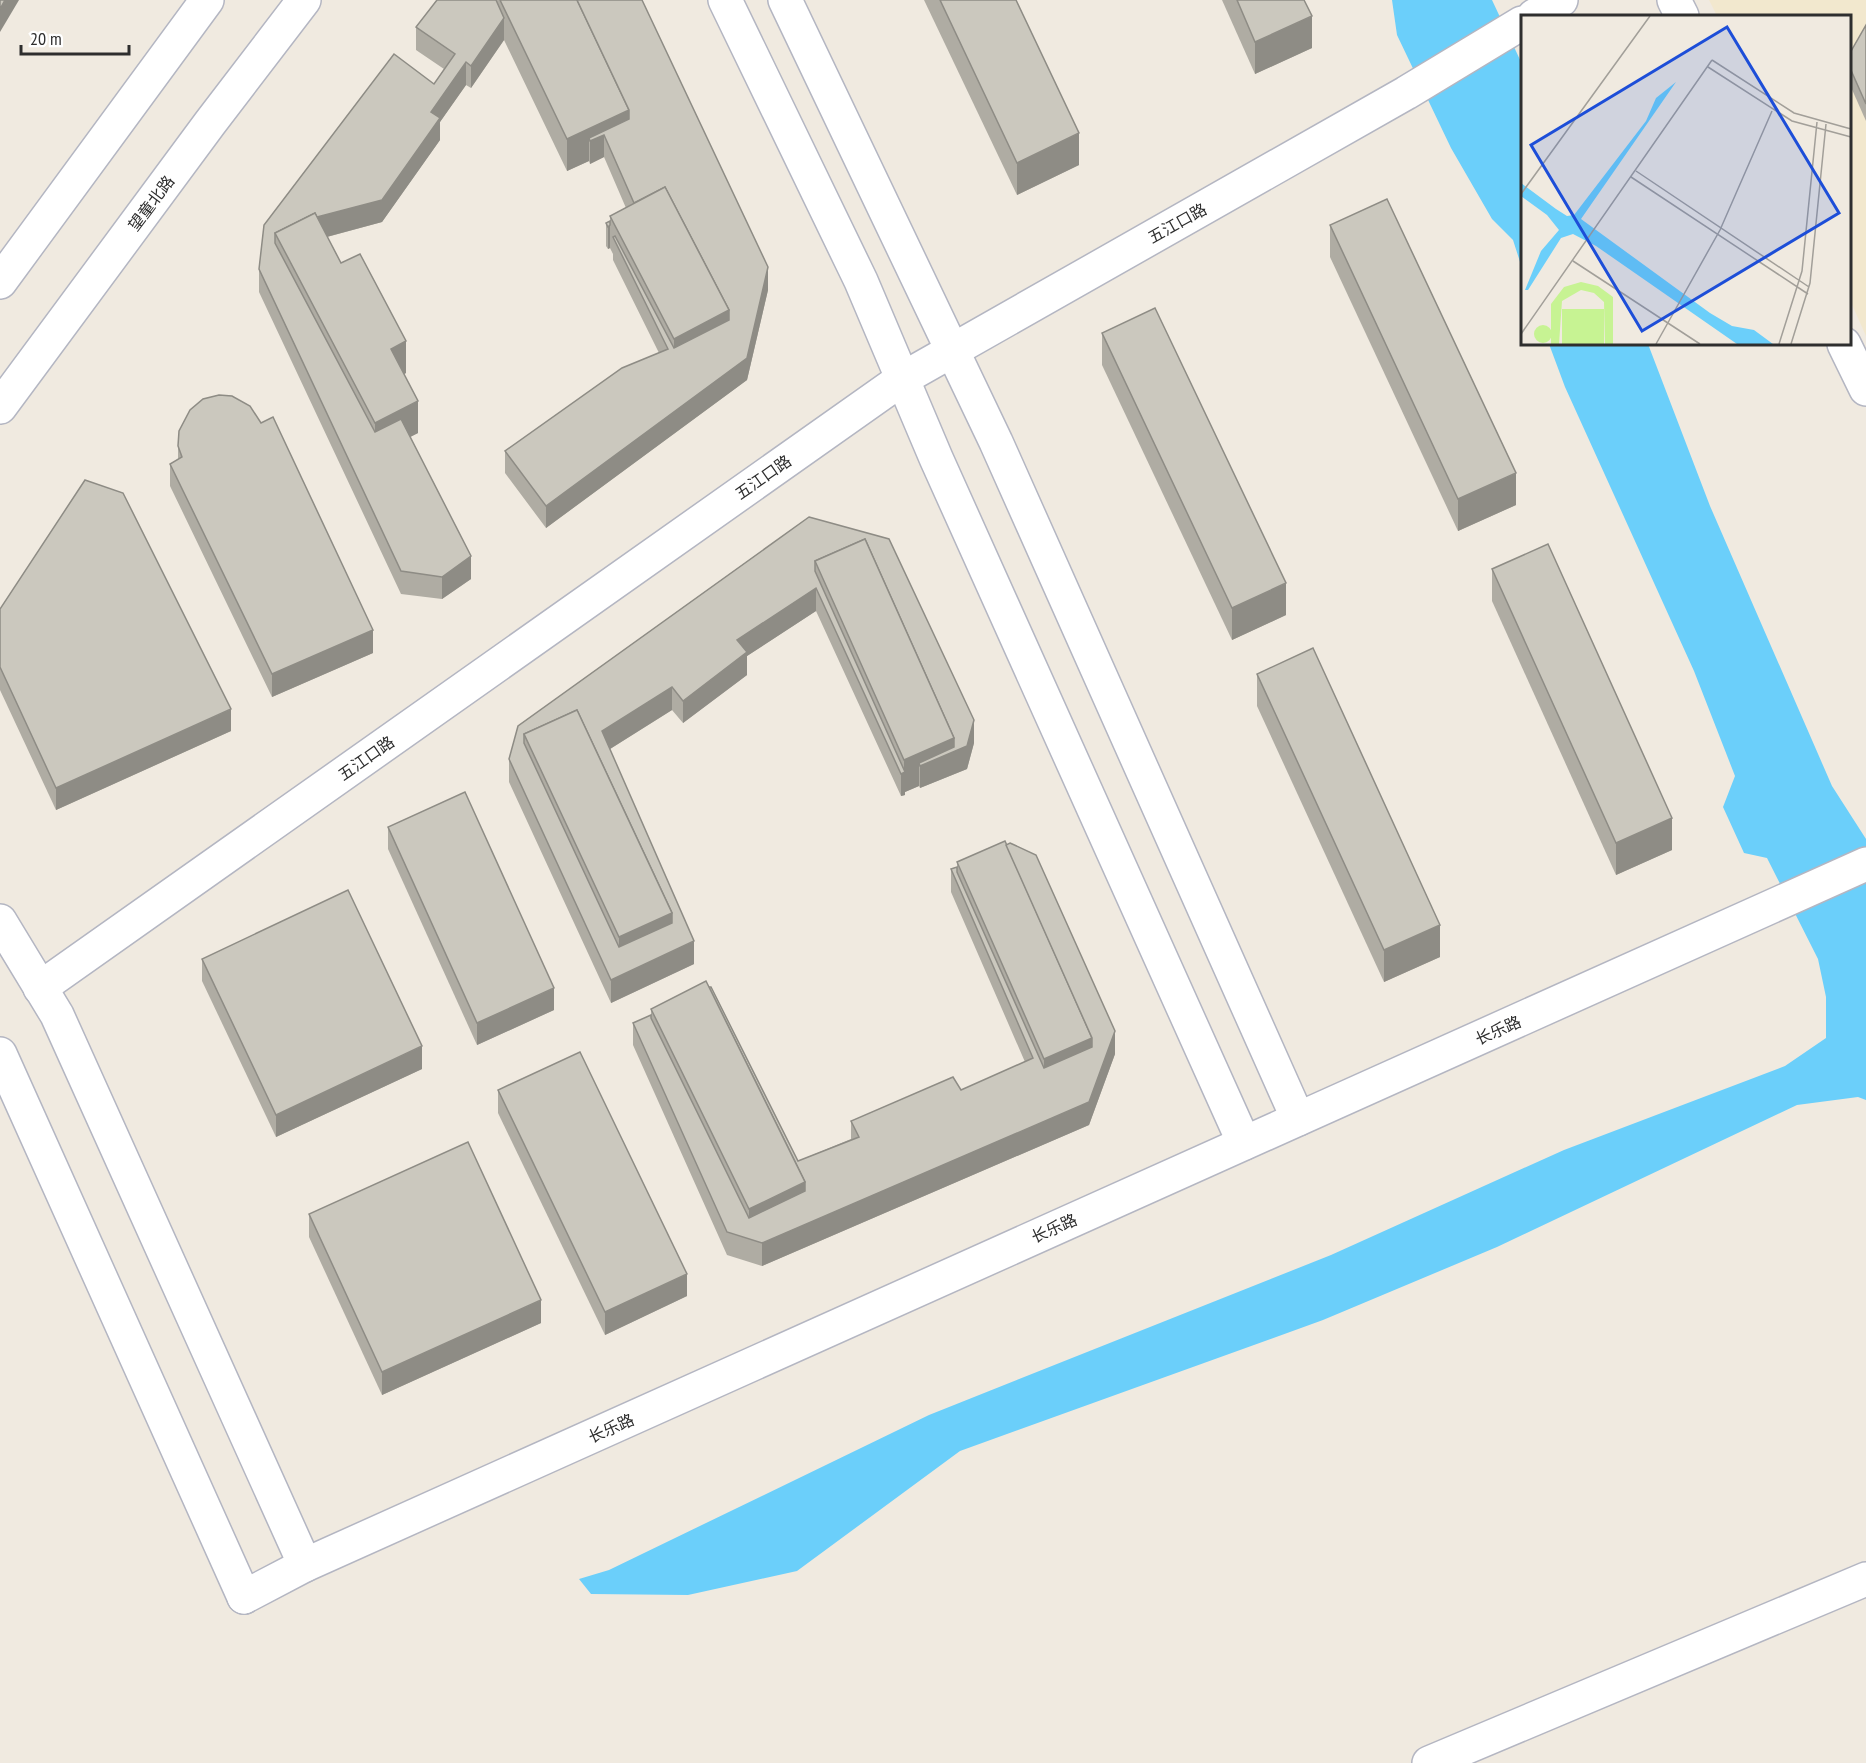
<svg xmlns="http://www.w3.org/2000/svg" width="1866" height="1763" font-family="'PT Sans Narrow','Noto Sans SC',sans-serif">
	<rect width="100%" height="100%" fill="#f0eae0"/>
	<polygon fill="#f2e8ce" points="1709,0 1866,0 1866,336 1850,300 1850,16 1717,16"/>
	<g fill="#6bcffa">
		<polygon points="1392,0 1492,0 1522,64 1522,268 1513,240 1492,219 1451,148 1397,35"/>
		<polygon points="1549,344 1648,344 1710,506 1832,786 1866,839 1866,1100 1858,1097 1797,1105 1497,1247 1323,1320 960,1451 797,1571 688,1595 591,1594 579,1579 609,1570 929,1415 1331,1255 1564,1150 1785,1066 1826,1038 1826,997 1818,959 1767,858 1744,853 1723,807 1735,776 1694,671 1565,387"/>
	</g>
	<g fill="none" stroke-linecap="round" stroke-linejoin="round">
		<g stroke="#b4b6c2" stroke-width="36">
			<g id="minor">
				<polyline points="725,0 861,281 936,458 1244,1143"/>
				<polyline points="785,0 996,442 1298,1119"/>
				<polyline points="1674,0 1682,16"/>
				<polyline points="1534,16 1561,0"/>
				<polyline points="1844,344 1866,389"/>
				<polyline points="40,988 902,379 1406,93 1522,23"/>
				<polyline points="1429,1763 1866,1579"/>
			</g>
		</g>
		<g stroke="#b4b6c2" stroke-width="36">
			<polyline id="tertiary" points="244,1597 305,1565 1866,864"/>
		</g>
		<g stroke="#b4b6c2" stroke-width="36">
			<g id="secondary">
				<polyline points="0,282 207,0"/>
				<polyline points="0,407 210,123 304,0"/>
				<polyline points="0,921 57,1015 305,1565"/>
				<polyline points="0,1054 244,1597"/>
			</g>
		</g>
		<use href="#minor" stroke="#fff" stroke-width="33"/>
		<use href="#tertiary" stroke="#fff" stroke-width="33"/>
		<use href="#secondary" stroke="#fff" stroke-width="33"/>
	</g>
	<g fill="#afaca3">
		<polygon points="437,0 642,0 768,290 747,380 546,528 505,473 505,451 659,353 613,260 613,254 610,248 608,249 606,246 606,223 610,221 610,216 626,208 604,157 590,164 589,161 567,171 504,40 471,88 466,85 440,122 440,140 382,222 327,237 341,263 406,373 404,374 418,433 410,437 471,579 442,599 401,594 259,292 259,269 264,225 434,84 444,69 416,50 416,27"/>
		<polygon points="924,0 1016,0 1079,165 1017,195"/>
		<polygon points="1222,0 1304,0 1312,48 1255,74"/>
		<polygon points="1866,25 1866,121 1850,85 1850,53"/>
		<polygon points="1330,225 1516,505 1458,531 1330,257"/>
		<polygon points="1102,333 1286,615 1232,640 1102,365"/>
		<polygon points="178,446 373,653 272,697 170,486 170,464 178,459"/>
		<polygon points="809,517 974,743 967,769 920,788 919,786 905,792 905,795 901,796 816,611 747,656 747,675 683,723 672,710 610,749 694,964 611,1003 509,782 509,759 518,726"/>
		<polygon points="1492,569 1672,850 1616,875 1492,601"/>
		<polygon points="0,609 231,731 56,810 0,690"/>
		<polygon points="1257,674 1440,957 1384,982 1257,706"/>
		<polygon points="388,827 554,1010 477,1045 388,849"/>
		<polygon points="957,862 1115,1054 1089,1125 762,1266 727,1255 633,1045 633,1023 651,1015 651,1009 798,1161 851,1139 851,1121 961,1090 1025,1062 951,892 951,869 957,867"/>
		<polygon points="202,959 422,1069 276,1137 202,981"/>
		<polygon points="498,1090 687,1296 605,1335 498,1113"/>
		<polygon points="309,1214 541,1323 382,1395 309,1237"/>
	</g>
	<g fill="#8e8c85">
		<polygon points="5,0 19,0 0,32 0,9"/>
		<polygon points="1312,16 1312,48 1255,74 1255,42"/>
		<polygon points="504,18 504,40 471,88 471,66"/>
		<polygon points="466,62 466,85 440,122 440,140 382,222 304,243 301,230 431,112"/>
		<polygon points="629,110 629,142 604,135 604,157 590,164 590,141 589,138 589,161 567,171 567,139"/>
		<polygon points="1079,133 1079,165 1017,195 1017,163"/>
		<polygon points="610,225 610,248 608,249 608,227"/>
		<polygon points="768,267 768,290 747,380 546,528 546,506 747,358"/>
		<polygon points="729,310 729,342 674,371 674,339"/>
		<polygon points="406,341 406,373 391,381 391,349"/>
		<polygon points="418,401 418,433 375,455 375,423"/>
		<polygon points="1516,473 1516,505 1458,531 1458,499"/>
		<polygon points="471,556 471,579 442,599 442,577"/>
		<polygon points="1286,583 1286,615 1232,640 1232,608"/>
		<polygon points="816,588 816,611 747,656 747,675 683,723 683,701 737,640"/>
		<polygon points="373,630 373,653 272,697 272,674"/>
		<polygon points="672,687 672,710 602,754 602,731"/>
		<polygon points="231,709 231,731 56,810 56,788"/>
		<polygon points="974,720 974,743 967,769 920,788 920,766 919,763 919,786 905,792 905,795 901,796 901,774 904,772 904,760"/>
		<polygon points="1672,818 1672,850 1616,875 1616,843"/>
		<polygon points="672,913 672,945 619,969 619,937"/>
		<polygon points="1440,925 1440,957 1384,982 1384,950"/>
		<polygon points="694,941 694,964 611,1003 611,980"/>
		<polygon points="554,988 554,1010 477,1045 477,1023"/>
		<polygon points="1115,1031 1115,1054 1089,1125 762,1266 762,1243 1089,1102"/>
		<polygon points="1092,1038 1092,1070 1044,1091 1044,1059"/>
		<polygon points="422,1046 422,1069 276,1137 276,1115"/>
		<polygon points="805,1182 805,1214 749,1239 749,1209"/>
		<polygon points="687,1274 687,1296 605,1335 605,1312"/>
		<polygon points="541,1300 541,1323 382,1395 382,1372"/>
	</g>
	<g fill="#cbc8be" stroke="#8e8c85" stroke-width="1.5" fill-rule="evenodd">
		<polygon points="0,0 5,0 0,9"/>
		<polygon points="437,0 496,0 504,18 471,66 466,62 431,112 440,118 382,200 317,217 315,213 275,233 275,243 375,432 401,419 471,556 442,577 401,571 259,269 264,225 394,54 434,84 455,54 416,27"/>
		<polygon points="500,0 577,0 629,110 567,139"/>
		<polygon points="577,0 642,0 768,267 747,358 546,506 505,451 622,368 668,349 613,237 615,236 674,348 729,320 729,310 665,187 634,203 604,135 590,141 589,138 629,119 629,110"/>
		<polygon points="940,0 1016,0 1079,133 1017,163"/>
		<polygon points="1237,0 1304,0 1312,16 1255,42"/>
		<polygon points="1866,25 1866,104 1850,68 1850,53"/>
		<polygon points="665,187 729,310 674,339 610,216"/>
		<polygon points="1387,199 1516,473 1458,499 1330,225"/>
		<polygon points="315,213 341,263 360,254 406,341 391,349 418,401 375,423 275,233"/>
		<polygon points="610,221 610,225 608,227 606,223"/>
		<polygon points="1155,308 1286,583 1232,608 1102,333"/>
		<polygon points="219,395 232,396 250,406 261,423 273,417 373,630 272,674 170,464 182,457 178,446 179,431 190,410 203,399"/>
		<polygon points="85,480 123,493 231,709 56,788 0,667 0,609"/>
		<path d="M809,517l80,22 85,181 -7,26 -47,20 -1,-3 35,-16v-9l-89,-199 -50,22v10l90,201 -4,2 -85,-186 -79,52 10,12 -64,49 -11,-14 -70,44 92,210 -83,39 -102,-221 9,-33zM577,710l95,203v10l-53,24 -95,-204v-9z"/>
		<polygon points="865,539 954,738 904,760 815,561"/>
		<polygon points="1548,544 1672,818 1616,843 1492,569"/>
		<polygon points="1313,648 1440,925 1384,950 1257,674"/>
		<polygon points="577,710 672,913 619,937 524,734"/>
		<polygon points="465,792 554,988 477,1023 388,827"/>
		<polygon points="1005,841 1092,1038 1044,1059 957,862"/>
		<polygon points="1010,843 1036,855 1115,1031 1089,1102 762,1243 727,1232 633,1023 651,1015 651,1018 749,1218 805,1191 805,1182 709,987 711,987 798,1161 859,1137 851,1121 953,1077 961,1090 1033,1058 951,869 957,867 957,872 1044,1068 1092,1047 1092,1038 1006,845"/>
		<polygon points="348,890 422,1046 276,1115 202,959"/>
		<polygon points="706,981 805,1182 749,1209 651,1009"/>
		<polygon points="580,1052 687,1274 605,1312 498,1090"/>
		<polygon points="468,1142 541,1300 382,1372 309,1214"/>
	</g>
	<g text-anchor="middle" stroke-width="4.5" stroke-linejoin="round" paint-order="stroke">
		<g font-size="16" fill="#2e2e2e" stroke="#fff">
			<text transform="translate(151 203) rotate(-53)" y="6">望童北路</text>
			<text transform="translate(1177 223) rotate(-29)" y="6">五江口路</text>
			<text transform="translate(763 477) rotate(-35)" y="6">五江口路</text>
			<text transform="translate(366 758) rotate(-35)" y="6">五江口路</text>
			<text transform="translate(1498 1030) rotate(-24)" y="6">长乐路</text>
			<text transform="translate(1054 1228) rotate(-24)" y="6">长乐路</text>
			<text transform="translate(611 1428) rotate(-24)" y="6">长乐路</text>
		</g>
	</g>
	<g transform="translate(1521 15)">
		<rect width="330" height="330" fill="#f0eae0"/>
		<path d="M60,267l17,4 15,11v47h-8l-1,-42 -10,-9 -13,-3 -19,11 -3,43h-8v-40l13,-17zM41,294h42v35h-42zM13 319a9 9 0 1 1 18 0a9 9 0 1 1-18 0Z" fill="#c7f393"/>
		<path d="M155,67l-95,137 129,94 22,13 22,4 19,14h-36l-141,-98 -23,-12 -12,4 -33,52h-3l16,-39 18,-21 -12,-15 -26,-19v-13l35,26 11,7 7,-1 72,-94 10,-23z" fill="#6bcffa"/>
		<path fill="none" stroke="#a29f99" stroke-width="1.5" d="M191,45l82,53 57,16M187,52l84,54 59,16M115,156l173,116M110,162l177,117M0,179l129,-178M52,246l127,83M0,319l191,-274M135,329l64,-114 52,-119M258,329l23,-73 15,-149M270,329l19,-61 16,-159"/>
		<path fill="#1d4ed8" fill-opacity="0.15" stroke="#1d4ed8" stroke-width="3" d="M206,12l112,186 -197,118 -111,-186z"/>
		<rect width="330" height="330" fill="none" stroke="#2e2e2e" stroke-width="3"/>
	</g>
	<path d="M21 45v9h108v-9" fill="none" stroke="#2e2e2e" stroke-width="3"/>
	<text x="30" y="45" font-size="18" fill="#2e2e2e" stroke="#ffffff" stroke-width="4.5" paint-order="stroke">20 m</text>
</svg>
